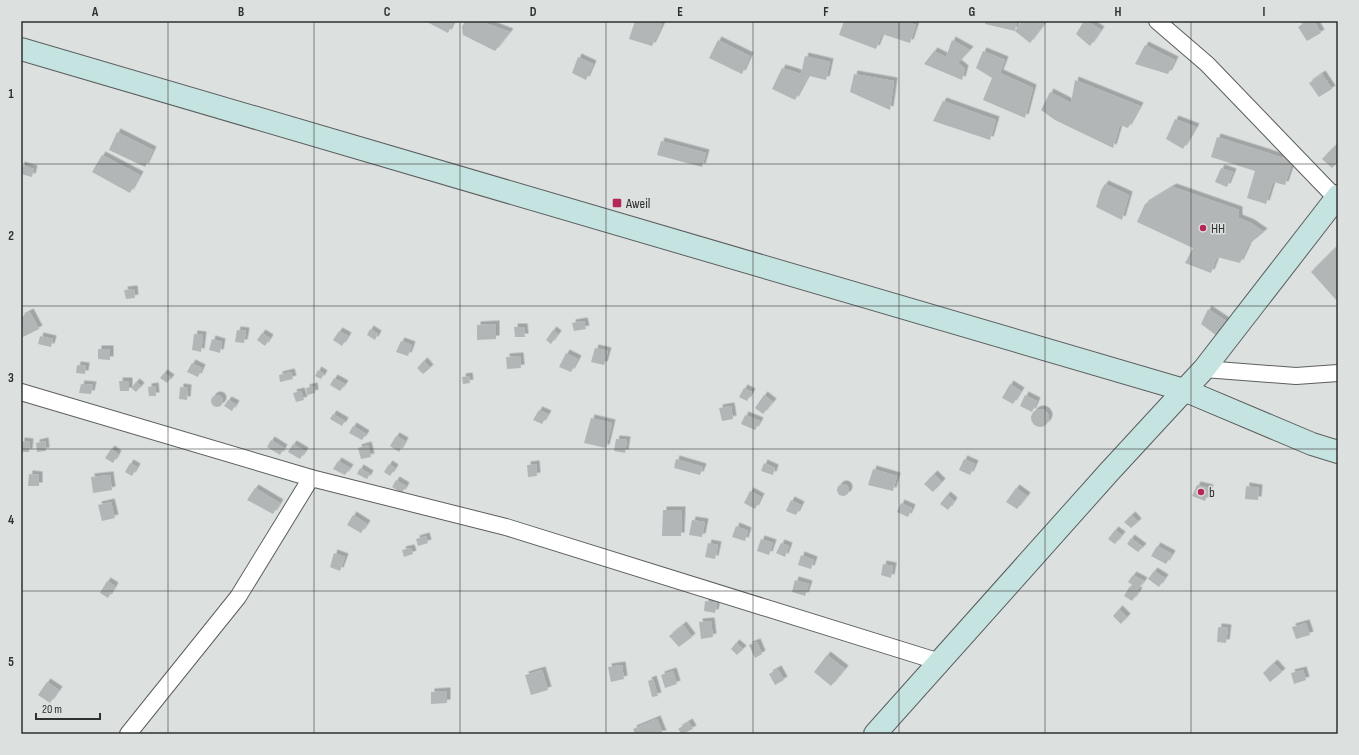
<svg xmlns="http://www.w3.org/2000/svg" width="1359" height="755" font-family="'Sofia Sans Condensed',sans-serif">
	<defs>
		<filter id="shadow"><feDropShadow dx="3.5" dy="-3.5" stdDeviation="0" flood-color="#0004"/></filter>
	</defs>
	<rect width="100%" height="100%" fill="#dce0df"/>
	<g fill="#b3b6b6" filter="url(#shadow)">
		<polygon points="425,21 454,21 448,33"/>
		<polygon points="465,21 480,21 510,32 495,51 463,35 462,27"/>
		<polygon points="635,21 657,21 662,25 652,46 629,39"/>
		<polygon points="844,21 904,21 916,25 910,43 882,34 876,49 839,35"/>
		<polygon points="986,21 1017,21 1015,31 1022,21 1038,21 1044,24 1030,43 1015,31 985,24"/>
		<polygon points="1084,21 1087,21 1101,30 1090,46 1076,34"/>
		<polygon points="1307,21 1314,21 1321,33 1307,41 1298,27"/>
		<polygon points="718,40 750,56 742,74 709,58"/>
		<polygon points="952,40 970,50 958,63 965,69 962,80 924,64 934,51 946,57"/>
		<polygon points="1145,45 1175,60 1168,74 1135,64"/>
		<polygon points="983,51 1005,60 1000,73 1033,88 1025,118 983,100 992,78 976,68"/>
		<polygon points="805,56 830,62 826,80 801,74 808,76 795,100 772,89 782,68 801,74"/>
		<polygon points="578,57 593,64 586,80 572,73"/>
		<polygon points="854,74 894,81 890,110 850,92"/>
		<polygon points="1322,74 1332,89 1319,97 1309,83"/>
		<polygon points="1075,80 1140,106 1128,128 1120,125 1113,148 1055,120 1041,110 1050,92 1071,103"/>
		<polygon points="943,101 996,120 990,140 933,121"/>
		<polygon points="1175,119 1196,127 1183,149 1166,139"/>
		<polygon points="117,132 153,150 145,167 109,150"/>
		<polygon points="1217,137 1293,161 1285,185 1273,182 1266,204 1247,198 1255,171 1211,157"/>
		<polygon points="661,141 706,153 702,167 657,155"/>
		<polygon points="1336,145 1338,147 1338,162 1332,168 1322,159"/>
		<polygon points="102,155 140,175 130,193 92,172"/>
		<polygon points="21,165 34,169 32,177 21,174"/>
		<polygon points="1221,168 1233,172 1227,187 1215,182"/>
		<polygon points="1105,184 1129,195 1122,220 1096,207 1101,190"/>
		<polygon points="1173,187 1239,210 1239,218 1251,223 1264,232 1249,244 1240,263 1217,257 1211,273 1185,263 1193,248 1137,222 1145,204"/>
		<polygon points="1336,247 1338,249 1338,302 1311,272"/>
		<polygon points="134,289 135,298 126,299 124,290"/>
		<polygon points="1208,309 1226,321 1217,336 1201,324"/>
		<polygon points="30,312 39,329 23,337 21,317"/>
		<polygon points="584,321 586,329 574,331 572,323"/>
		<polygon points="496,324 496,339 477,340 477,325"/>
		<polygon points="514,327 524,327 525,337 515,337"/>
		<polygon points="370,329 378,334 375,340 367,335"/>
		<polygon points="237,330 246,331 244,343 235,342"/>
		<polygon points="553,330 558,334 551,344 546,340"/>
		<polygon points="339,331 348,336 342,346 333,340"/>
		<polygon points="262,333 270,338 265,346 257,340"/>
		<polygon points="194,334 203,335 201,352 192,350"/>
		<polygon points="40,336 53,339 51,347 38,344"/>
		<polygon points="212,339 222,342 220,353 209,350"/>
		<polygon points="401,341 412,345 408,356 396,352"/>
		<polygon points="595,348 608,351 604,365 591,362"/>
		<polygon points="98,349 110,349 110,360 98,359"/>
		<polygon points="566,353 578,359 571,372 559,367"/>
		<polygon points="520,356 521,368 507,369 506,357"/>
		<polygon points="424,361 430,368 423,374 417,368"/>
		<polygon points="192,363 202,368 198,377 187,372"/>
		<polygon points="77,365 86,366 85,374 76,373"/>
		<polygon points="318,370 324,374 321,379 315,376"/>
		<polygon points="291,372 293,379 280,382 279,375"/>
		<polygon points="164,373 171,378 167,383 160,378"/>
		<polygon points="469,376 470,383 463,384 462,377"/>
		<polygon points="334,378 345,384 340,391 330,385"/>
		<polygon points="119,381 129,381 129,391 120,391"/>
		<polygon points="136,382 141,386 136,392 131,388"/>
		<polygon points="81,384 93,385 91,394 79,393"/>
		<polygon points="1010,384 1021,391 1013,404 1002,398"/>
		<polygon points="155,386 156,396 149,396 148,387"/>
		<polygon points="314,386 315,393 307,395 306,388"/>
		<polygon points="180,387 188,388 187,400 179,399"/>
		<polygon points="744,388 752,392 747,401 739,397"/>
		<polygon points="301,391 304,400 296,402 293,393"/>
		<circle cx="217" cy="401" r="6"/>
		<polygon points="764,395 773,402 763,414 755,408"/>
		<polygon points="1025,395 1037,401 1032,412 1020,406"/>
		<polygon points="228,400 236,404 232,411 224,406"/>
		<polygon points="731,406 733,419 722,421 719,408"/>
		<circle cx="1040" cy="418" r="9"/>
		<polygon points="539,410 548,414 542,424 533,420"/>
		<polygon points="333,414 345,421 342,426 330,419"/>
		<polygon points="745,415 760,421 755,430 741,424"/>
		<polygon points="591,418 612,423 606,448 584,443"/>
		<polygon points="353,426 366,434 362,440 349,433"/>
		<polygon points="396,436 405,441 399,452 390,446"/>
		<polygon points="616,439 627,440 625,453 614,451"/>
		<polygon points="271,440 284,448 280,455 267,447"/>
		<polygon points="21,441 30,442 29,452 21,452"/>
		<polygon points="45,441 46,451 37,452 36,443"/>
		<polygon points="293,444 305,451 300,459 288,452"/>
		<polygon points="368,445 371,457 361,459 358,448"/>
		<polygon points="111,449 118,454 113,463 105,458"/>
		<polygon points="676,459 703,467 700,475 674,468"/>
		<polygon points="964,459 975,464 970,475 959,470"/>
		<polygon points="338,461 350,468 345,475 333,469"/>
		<polygon points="130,463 137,467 132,476 125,472"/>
		<polygon points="764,463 775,468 773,475 761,471"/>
		<polygon points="389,464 395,468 390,476 384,472"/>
		<polygon points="536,464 537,476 528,477 527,465"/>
		<polygon points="360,468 370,474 367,479 357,474"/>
		<polygon points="873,469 897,476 893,491 868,485"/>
		<polygon points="29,474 39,475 39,486 28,486"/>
		<polygon points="934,474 942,482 933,492 924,484"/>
		<polygon points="110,475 112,490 93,493 91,477"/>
		<polygon points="396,480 406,486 402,493 392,487"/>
		<circle cx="843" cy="490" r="6"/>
		<polygon points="1197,485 1210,488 1205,501 1192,496"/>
		<polygon points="1246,486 1259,488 1258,500 1245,499"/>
		<polygon points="255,488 280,503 273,514 247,500"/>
		<polygon points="1016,488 1027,496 1017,509 1006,502"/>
		<polygon points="750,491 761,497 755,509 744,503"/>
		<polygon points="947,495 954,501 948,510 940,504"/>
		<polygon points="791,500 801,505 796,515 786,511"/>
		<polygon points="111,502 115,518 102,521 98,505"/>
		<polygon points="901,503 912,508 908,517 897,512"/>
		<polygon points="663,510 682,510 681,536 662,536"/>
		<polygon points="353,515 367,524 361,533 347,525"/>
		<polygon points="1132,515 1138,522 1131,528 1124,522"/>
		<polygon points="692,520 705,522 702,537 689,535"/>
		<polygon points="736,526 748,531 745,541 732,537"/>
		<polygon points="1115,530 1122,535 1115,544 1108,539"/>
		<polygon points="426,536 428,543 418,546 416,539"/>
		<polygon points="1131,538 1143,547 1138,552 1127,544"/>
		<polygon points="761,539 773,543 769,555 757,551"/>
		<polygon points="708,543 718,545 715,559 705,557"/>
		<polygon points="781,543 789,546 785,557 776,553"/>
		<polygon points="1157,546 1172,554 1166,564 1151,556"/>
		<polygon points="411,548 413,554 404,557 402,550"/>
		<polygon points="334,553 345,557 340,571 330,567"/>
		<polygon points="801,555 814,560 811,569 798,565"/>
		<polygon points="883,564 893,566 891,578 881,575"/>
		<polygon points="1154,571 1165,578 1159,587 1148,579"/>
		<polygon points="1133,575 1144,581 1138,589 1128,582"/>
		<polygon points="795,580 809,584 805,596 792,592"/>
		<polygon points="107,581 115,586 108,598 100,593"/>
		<polygon points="1130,586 1139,591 1132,601 1124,596"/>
		<polygon points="705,601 717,603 715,613 704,611"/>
		<polygon points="1119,609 1127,617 1121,624 1113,616"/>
		<polygon points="711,621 713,637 701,639 699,622"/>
		<polygon points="1306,623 1310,635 1296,639 1292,627"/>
		<polygon points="683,625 692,637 679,647 669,636"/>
		<polygon points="1218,627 1228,628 1226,643 1217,642"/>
		<polygon points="757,642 762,654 755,658 749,645"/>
		<polygon points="736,643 743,649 737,655 731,649"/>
		<polygon points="827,655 845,669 831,686 814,672"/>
		<polygon points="1274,663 1282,672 1270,682 1263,673"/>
		<polygon points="622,665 624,679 611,682 608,667"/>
		<polygon points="778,669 784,680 775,685 769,674"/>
		<polygon points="542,670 548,690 531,695 525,675"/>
		<polygon points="1303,670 1306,680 1294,684 1291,673"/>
		<polygon points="673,671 677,684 665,688 661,675"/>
		<polygon points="653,679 658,696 652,697 648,681"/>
		<polygon points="47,682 59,690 50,703 38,695"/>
		<polygon points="447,691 447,703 431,704 431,692"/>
		<polygon points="657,719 663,734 635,734 633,729"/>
		<polygon points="689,722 693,729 682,734 678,729"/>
	</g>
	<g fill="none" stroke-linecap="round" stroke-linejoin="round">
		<g stroke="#5c5f5e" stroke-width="18">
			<g id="street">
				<polyline points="1157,21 1207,64 1336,198"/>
				<polyline points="1204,369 1296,376 1338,373"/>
				<polyline points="21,392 311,478 506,527 940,662"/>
				<polyline points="128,734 238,597 311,478"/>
			</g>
		</g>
		<g stroke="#5c5f5e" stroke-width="24">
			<g id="secondary">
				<polyline points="21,49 1184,390 1312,444 1338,452"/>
				<polyline points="875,734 1109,472 1204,369 1338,196"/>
			</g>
		</g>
		<use href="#street" stroke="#fff" stroke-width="16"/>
		<use href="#secondary" stroke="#c5e3e0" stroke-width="22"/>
	</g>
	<path fill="none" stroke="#2f3030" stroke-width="1" stroke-opacity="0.55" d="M168,21v713M314,21v713M460,21v713M606,21v713M753,21v713M899,21v713M1045,21v713M1191,21v713M21,164h1317M21,306h1317M21,449h1317M21,591h1317"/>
	<g fill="#b52659" stroke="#dce0df" stroke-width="1.5">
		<rect x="612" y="198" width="10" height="10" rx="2"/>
		<circle cx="1203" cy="228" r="4"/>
		<circle cx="1201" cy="492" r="4"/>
	</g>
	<g text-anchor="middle" stroke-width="3" stroke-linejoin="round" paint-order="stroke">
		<g font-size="14" fill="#2f3030" stroke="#dce0df" text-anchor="start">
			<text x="626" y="208">Aweil</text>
			<text x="1211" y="233">HH</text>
			<text x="1209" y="497">b</text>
		</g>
	</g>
	<rect width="1359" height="755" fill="none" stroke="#dce0df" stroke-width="44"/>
	<path d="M36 713v6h64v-6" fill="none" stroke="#2f3030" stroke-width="2"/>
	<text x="42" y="713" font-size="12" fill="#2f3030" stroke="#dce0df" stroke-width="3" paint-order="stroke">20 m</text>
	<rect x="22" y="22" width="1315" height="711" fill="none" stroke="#2f3030" stroke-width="1.5"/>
	<g font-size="13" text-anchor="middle" font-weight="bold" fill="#2f3030">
		<text x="95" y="16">A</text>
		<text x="241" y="16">B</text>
		<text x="387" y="16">C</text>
		<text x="533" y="16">D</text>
		<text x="680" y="16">E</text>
		<text x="826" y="16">F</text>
		<text x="972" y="16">G</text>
		<text x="1118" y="16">H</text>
		<text x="1264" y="16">I</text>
		<text x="11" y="98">1</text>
		<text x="11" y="240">2</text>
		<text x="11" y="382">3</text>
		<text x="11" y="524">4</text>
		<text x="11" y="666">5</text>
	</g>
</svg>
